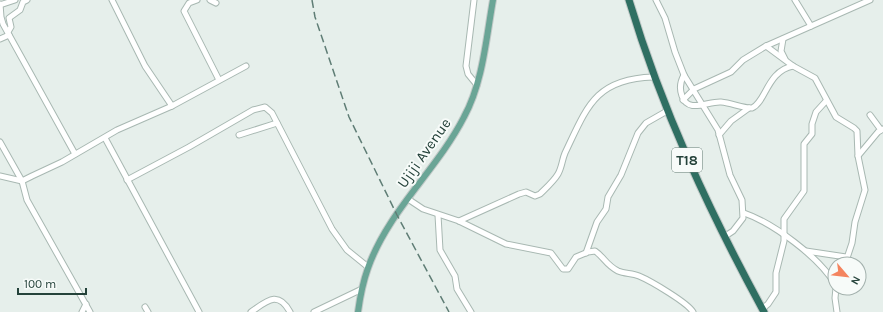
<svg xmlns="http://www.w3.org/2000/svg" width="883" height="312" font-family="Karla,sans-serif">
	<rect width="100%" height="100%" fill="#e6efeb"/>
	<g fill="none" stroke-linecap="round" stroke-linejoin="round">
		<g stroke="#a8b8b2" stroke-width="7">
			<g id="minor">
				<polyline points="112,0 145,66 172,106"/>
				<polyline points="197,0 189,3 184,11 219,80"/>
				<polyline points="210,0 216,3"/>
				<polyline points="474,0 466,66 468,74 477,85"/>
				<polyline points="656,0 665,18 675,52 684,75 718,130 730,175 742,200 743,218 733,231 724,237"/>
				<polyline points="795,0 811,26"/>
				<polyline points="0,4 1,17 3,24 75,154"/>
				<polyline points="0,5 15,0"/>
				<polyline points="8,32 11,27 9,18 20,10 23,2 27,0"/>
				<polyline points="0,39 9,35"/>
				<polyline points="783,39 781,51 785,59"/>
				<polyline points="766,46 793,66 815,78 836,117 854,128 857,131 858,156"/>
				<path d="M684,75c-4,7 -5,13 -2,21 6,18 26,5 39,6 11,1 21,6 31,6 14,-6 15,-37 41,-42"/>
				<polyline points="683,100 694,89 731,72 743,60 766,46 870,0"/>
				<polyline points="870,115 881,130"/>
				<polyline points="239,135 277,123"/>
				<polyline points="719,135 731,121 749,108"/>
				<polyline points="105,138 199,312"/>
				<polyline points="0,142 22,181 27,200 90,312"/>
				<polyline points="0,176 22,181 32,176 62,162 117,130 172,106 246,66"/>
				<polyline points="127,180 189,147 253,110 265,107 272,113 332,229 347,250 368,267"/>
				<path d="M408,199l15,10 36,12 47,23 45,9 12,16h5l8,-12 12,-5 7,-1c9,6 11,14 23,20 7,3 14,2 21,5 12,5 49,27 54,36"/>
				<path d="M744,213c29,10 75,44 91,71"/>
				<polyline points="438,215 440,250 455,276 457,289 471,312"/>
				<path d="M459,221l60,-27 7,-2 9,4 5,-2c6,-6 14,-13 18,-20 4,-7 4,-14 7,-21 22,-46 30,-74 88,-76"/>
				<polyline points="806,251 846,257"/>
				<polyline points="586,253 597,222 606,209 608,197 621,175 638,133 646,123 667,111"/>
				<polyline points="845,264 852,243 855,222 865,190 858,156 878,132 883,129"/>
				<polyline points="836,288 835,298 837,312"/>
				<polyline points="145,307 148,312"/>
				<polyline points="762,309 768,304 776,292 776,273 784,241 784,219 804,191 804,144 812,134 812,124 816,112 826,101"/>
				<polyline points="82,312 86,304"/>
				<path d="M251,312c16,-11 27,-22 39,0"/>
				<polyline points="314,312 362,289"/>
			</g>
		</g>
		<g stroke="#c2cac8" stroke-width="8">
			<path id="major" d="M358,312c2,-15 5,-30 10,-44 20,-57 69,-98 96,-151 19,-35 22,-78 29,-117"/>
		</g>
		<g stroke="#c2cac8" stroke-width="9">
			<path id="highway" d="M629,0c33,110 80,211 135,312"/>
		</g>
		<use href="#minor" stroke="#fff" stroke-width="5"/>
		<use href="#major" stroke="#6aa596" stroke-width="6"/>
		<use href="#highway" stroke="#2f6f62" stroke-width="7"/>
		<polyline stroke="#5f7d75" stroke-width="1.5" stroke-dasharray="8 4" stroke-linecap="butt" points="312,0 315,17 349,117 397,215 449,312"/>
	</g>
	<g text-anchor="middle" stroke-width="4" stroke-linejoin="round" paint-order="stroke">
		<rect fill="#f7fbf9" stroke="#637a73" stroke-width="1" x="672" y="148" width="30" height="24" rx="3"/>
		<g font-size="14" font-weight="bold" fill="#24423a">
			<text x="687" y="165">T18</text>
		</g>
		<g font-size="15" fill="#24423a" stroke="#f7fbf9">
			<text transform="translate(424 153) rotate(-55)" y="5">Ujiji Avenue</text>
		</g>
	</g>
	<g transform="translate(847 276) rotate(118)"><circle r="19" fill="#f7fbf9" stroke="#a3b1ad"/>
	<path d="M0-3L7 15L0 10L-7 15Z" fill="#f4845f"/>
	<text y="-6" font-size="11" font-weight="bold" text-anchor="middle" fill="#24423a">N</text>
	</g>
	<path d="M18 288v6h68v-6" fill="none" stroke="#24423a" stroke-width="2"/>
	<text x="24" y="288" font-size="12" fill="#24423a" stroke="#f7fbf9" stroke-width="3" paint-order="stroke">100 m</text>
</svg>
